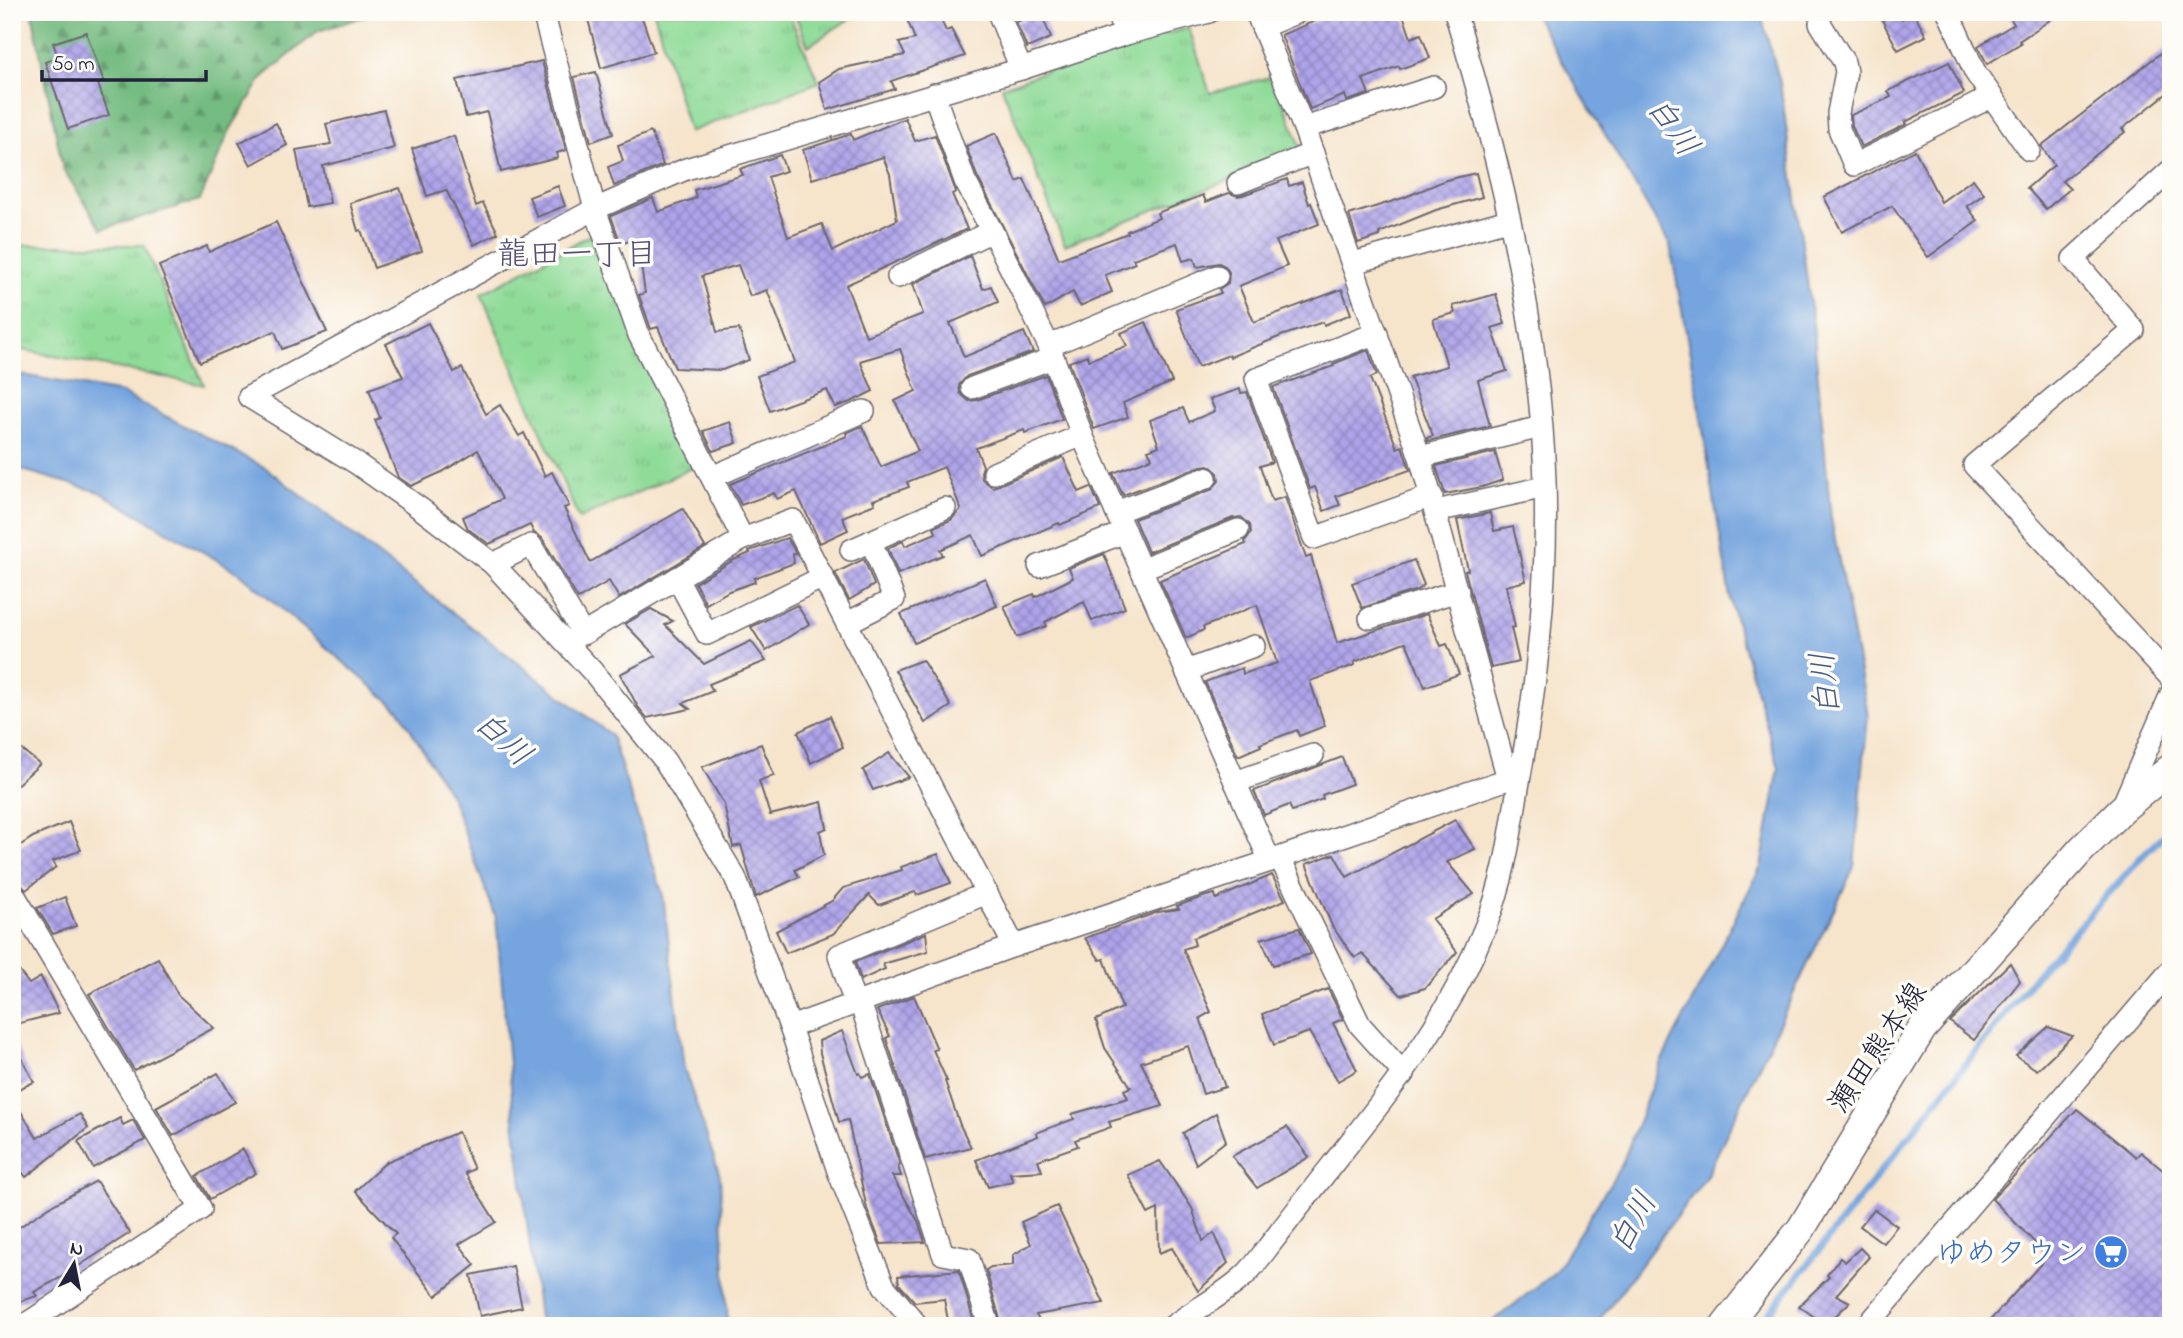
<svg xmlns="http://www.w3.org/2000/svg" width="2183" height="1338" font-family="'Indie Flower','Klee One',sans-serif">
	<defs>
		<pattern id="grass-tufts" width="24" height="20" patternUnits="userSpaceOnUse" patternTransform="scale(1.75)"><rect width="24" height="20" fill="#8fdb98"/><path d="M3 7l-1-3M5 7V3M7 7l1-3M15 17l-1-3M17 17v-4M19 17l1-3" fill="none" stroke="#7bbc84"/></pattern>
		<pattern id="forest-firs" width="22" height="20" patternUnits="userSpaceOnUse" patternTransform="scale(1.75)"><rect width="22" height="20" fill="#73bb80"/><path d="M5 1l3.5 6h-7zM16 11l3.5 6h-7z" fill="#5e986a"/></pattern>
		<pattern id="building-cross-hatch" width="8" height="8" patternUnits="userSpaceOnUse" patternTransform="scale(1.75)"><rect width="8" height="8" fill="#afa4ea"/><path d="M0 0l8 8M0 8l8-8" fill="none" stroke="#8e85bf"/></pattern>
	</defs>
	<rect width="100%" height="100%" fill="#fdfcf7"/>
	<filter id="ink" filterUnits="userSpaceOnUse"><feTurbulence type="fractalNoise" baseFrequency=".0143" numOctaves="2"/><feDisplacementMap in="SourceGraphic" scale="14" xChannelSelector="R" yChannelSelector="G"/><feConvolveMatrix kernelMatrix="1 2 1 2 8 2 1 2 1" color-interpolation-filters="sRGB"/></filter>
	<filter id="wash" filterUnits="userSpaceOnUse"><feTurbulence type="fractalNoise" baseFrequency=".00686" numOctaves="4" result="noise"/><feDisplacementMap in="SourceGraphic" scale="28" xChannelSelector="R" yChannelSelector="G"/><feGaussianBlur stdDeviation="1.57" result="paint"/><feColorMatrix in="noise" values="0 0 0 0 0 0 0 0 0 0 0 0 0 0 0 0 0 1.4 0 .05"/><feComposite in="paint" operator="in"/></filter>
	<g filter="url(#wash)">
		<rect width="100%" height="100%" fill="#f6e4cb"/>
		<g fill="url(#grass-tufts)" stroke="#587e6a" stroke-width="2">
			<polygon points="654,12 788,12 819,82 689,132"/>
			<polygon points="794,12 860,12 808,46"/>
			<polygon points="1189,28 1210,93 1274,76 1302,151 1065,245 1002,87 1096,53"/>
			<polygon points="592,234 694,467 579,519 481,294"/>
			<polygon points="12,245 144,245 204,385 12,348"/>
		</g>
		<polygon fill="url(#forest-firs)" stroke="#4a6e5e" stroke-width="2" points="32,12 379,12 318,31 263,77 230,130 200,200 102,229 63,169"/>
		<g fill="#74a4de" stroke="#4b638c" stroke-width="2">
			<polygon points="1533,12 1760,12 1780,82 1813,324 1831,518 1868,715 1854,867 1706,1177 1595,1326 1487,1326 1555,1272 1622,1164 1660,1064 1761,867 1779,768 1731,604 1695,381 1670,245"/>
			<polygon points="12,373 121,393 266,468 611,735 663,895 684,1068 720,1176 728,1326 540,1326 514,1120 496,918 452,799 399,710 241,574 99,492 12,467"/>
		</g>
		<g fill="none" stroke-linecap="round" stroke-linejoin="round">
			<polyline stroke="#74a4de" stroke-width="7" points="1759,1326 2040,970 2144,854 2171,829"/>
		</g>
		<g id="blocks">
			<g fill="url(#building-cross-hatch)">
				<polygon points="586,12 640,12 654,52 601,68"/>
				<polygon points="904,12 937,12 946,31 951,29 965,56 891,81 895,89 827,110 819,82 839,69 905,55 899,43 915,39"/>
				<polygon points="1337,12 1402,12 1411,38 1421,34 1430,58 1400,69 1399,66 1363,79 1369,94 1347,101 1345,95 1310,109 1281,35"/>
				<polygon points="1897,12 1902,19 1914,13 1926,36 1898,50 1882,20"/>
				<polygon points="2006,12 2062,12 2019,41 2021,43 1987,64 1978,46 2014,24"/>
				<polygon points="1041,13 1051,38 1027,48 1016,22"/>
				<polygon points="86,32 104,82 98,84 109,115 68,129 45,62 58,57 53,43"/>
				<polygon points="2171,45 2171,90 2122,129 2125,132 2062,181 2070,189 2046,209 2027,188 2054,165 2041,146"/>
				<polygon points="542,61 566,150 557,153 558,158 501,172 487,112 466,117 457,80"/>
				<polygon points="1949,62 1964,93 1905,122 1907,124 1861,147 1852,126 1851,115 1891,97 1888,91"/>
				<polygon points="596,72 613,134 591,142 574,77"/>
				<polygon points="384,110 394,148 323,166 330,203 307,207 296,150 331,144 326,124"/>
				<polygon points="905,118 915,141 935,135 956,192 952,194 967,229 846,285 866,336 923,314 913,284 970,256 983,289 991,286 998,302 950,323 964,357 1024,332 1033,352 967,376 959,385 960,393 969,401 977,400 1046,375 1062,419 1025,433 1024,430 976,448 983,466 981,472 982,479 992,487 999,485 1063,457 1079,492 1091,487 1100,508 1060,525 1059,523 982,556 973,535 940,550 943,555 898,574 888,548 903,541 905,546 936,533 934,527 951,520 961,509 944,467 907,482 909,487 873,500 875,504 842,517 848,530 820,543 796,491 777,499 774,493 741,505 730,484 847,436 846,433 862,426 881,467 918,451 895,401 916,391 900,349 860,361 873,391 851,402 835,407 827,390 770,411 757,376 795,362 767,290 750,296 738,265 702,276 717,332 739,329 749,360 722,370 675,368 658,327 651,329 639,295 645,293 637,238 621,244 611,216 653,198 658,212 696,198 694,190 743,175 740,169 780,155 786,171 768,177 788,237 822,224 833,251 897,220 890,174 883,157 812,179 803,150 851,134 853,140"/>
				<polygon points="276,123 287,145 251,165 239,143"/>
				<polygon points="651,132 663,165 614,186 608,167 623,161 618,145"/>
				<polygon points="996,133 1017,182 1024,179 1059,259 1128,233 1127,231 1159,218 1157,213 1203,195 1206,202 1229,193 1238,196 1243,195 1287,179 1289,186 1302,182 1309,204 1311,203 1319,224 1276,241 1287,266 1239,286 1254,322 1342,289 1351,314 1324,325 1323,322 1281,336 1230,357 1229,355 1198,367 1176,309 1221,293 1219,289 1228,283 1229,272 1225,266 1219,263 1197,267 1194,258 1183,261 1177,243 1133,259 1135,263 1105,275 1112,292 1080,306 1073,292 1045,308 977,176 966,146"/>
				<polygon points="454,136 476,206 483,203 498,233 474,245 446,190 427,196 412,149"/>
				<polygon points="1915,150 1941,202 1973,179 1984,194 1967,206 1978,221 1928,257 1892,206 1842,232 1824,197"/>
				<polygon points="1476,173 1482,197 1436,210 1379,233 1380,236 1358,243 1349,215 1403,198 1446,180"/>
				<polygon points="558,186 565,206 537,217 529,197"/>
				<polygon points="400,188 422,251 374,268 361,230 358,231 350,203"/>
				<polygon points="276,222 327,332 282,349 275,331 200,362 159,266 207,246 209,252"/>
				<polygon points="1496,294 1505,324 1492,328 1507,371 1478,380 1490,426 1428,441 1427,438 1433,436 1410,377 1447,366 1433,319 1455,313 1453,306"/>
				<polygon points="1146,322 1172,382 1123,403 1128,417 1094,429 1069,362 1087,355 1089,360 1127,346 1121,333"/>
				<polygon points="428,323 454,372 462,368 486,414 500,405 519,436 524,433 545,476 552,472 569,506 564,508 590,562 683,509 705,547 619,598 609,581 578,599 542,538 534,533 530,525 489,544 468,529 463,517 502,499 478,450 442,472 411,486 398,477 375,420 380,418 369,389 403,377 386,344"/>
				<polygon points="1368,350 1377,375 1370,378 1397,448 1402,446 1410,470 1336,496 1340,505 1324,511 1315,487 1310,489 1273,387 1334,366 1333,364"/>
				<polygon points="1240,389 1241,393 1247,392 1272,462 1260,466 1272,501 1285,497 1306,558 1311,556 1337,643 1427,614 1441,646 1447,644 1459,674 1425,687 1406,642 1402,643 1354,662 1355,665 1310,681 1325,726 1299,736 1297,730 1260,744 1261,746 1238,756 1205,682 1242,668 1243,674 1277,663 1257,605 1203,627 1204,630 1186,638 1160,580 1246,544 1245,541 1251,533 1250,525 1241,517 1233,518 1148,552 1134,519 1211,490 1219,481 1218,473 1209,465 1201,466 1123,495 1113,473 1152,458 1148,450 1159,446 1150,420 1183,408 1189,422 1215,411 1210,399"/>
				<polygon points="730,422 737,443 713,451 703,431"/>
				<polygon points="1495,452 1503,480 1482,487 1445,494 1436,466"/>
				<polygon points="1490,513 1494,531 1513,527 1526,581 1506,586 1515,627 1511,628 1519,662 1491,668 1465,571 1468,570 1457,520"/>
				<polygon points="787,538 796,553 793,554 794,563 754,578 755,582 729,591 706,604 695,583 734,560 750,553 749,551"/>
				<polygon points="1104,554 1125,608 1092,621 1084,602 1045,622 1047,626 1017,637 1004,606 1034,594 1035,597 1073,578 1069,568"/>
				<polygon points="864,559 874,585 849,600 835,573"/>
				<polygon points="1414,560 1424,585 1417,590 1362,608 1352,583"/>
				<polygon points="985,578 997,606 914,643 901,614"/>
				<polygon points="797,605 809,624 766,651 751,627"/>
				<polygon points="651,609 673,621 665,625 704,664 751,641 766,661 709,684 713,691 683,703 690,709 647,718 638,707 620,674 656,656 625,624"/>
				<polygon points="922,660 951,706 925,723 895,670"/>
				<polygon points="830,716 843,747 811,763 798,732"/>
				<polygon points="12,742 40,764 12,789"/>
				<polygon points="761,744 774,775 759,781 770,815 822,802 827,828 820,831 824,855 795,870 799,877 756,897 741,845 733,847 724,804 702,767"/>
				<polygon points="889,753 909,777 873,790 863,770"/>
				<polygon points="1342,757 1352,784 1322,795 1323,799 1292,811 1289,805 1264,815 1254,791"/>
				<polygon points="1455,820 1475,849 1447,862 1474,894 1432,919 1457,952 1425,988 1401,995 1362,953 1355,958 1332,926 1306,864 1334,854 1347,877"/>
				<polygon points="69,822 81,850 53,861 56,867 26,890 12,875 12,851 33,837"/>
				<polygon points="938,854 951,883 917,895 915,892 879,905 869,895 833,934 786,953 776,931 832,901 843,888 902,870 901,867"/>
				<polygon points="1272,875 1285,900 1193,938 1195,945 1183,949 1211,1012 1200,1018 1225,1087 1203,1094 1188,1046 1141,1062 1163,1106 1109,1122 1111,1127 1075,1140 1078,1146 1038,1160 1042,1171 1010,1173 1013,1181 988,1187 976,1160 1038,1136 1036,1133 1074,1119 1072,1114 1128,1098 1124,1090 1131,1087 1105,1048 1096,1020 1122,1008 1104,959 1100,960 1085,938 1158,912 1179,909 1177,906 1206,896 1215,894 1216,899"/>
				<polygon points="65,897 76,926 53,934 37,908"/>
				<polygon points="1299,928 1311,954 1273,965 1261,939"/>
				<polygon points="926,933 928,951 883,964 885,969 861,980 855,962"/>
				<polygon points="158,958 178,995 214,1028 134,1070 89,994"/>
				<polygon points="12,962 29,984 41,977 59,1013 12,1025"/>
				<polygon points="2010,963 2020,981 1974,1040 1950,1022"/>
				<polygon points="1328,989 1343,1019 1333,1023 1357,1070 1338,1081 1309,1032 1274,1045 1262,1014"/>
				<polygon points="914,996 937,1049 933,1050 947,1081 945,1081 960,1125 971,1147 925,1159 886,1038 890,1036 877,1010"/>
				<polygon points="2048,1027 2072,1036 2037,1070 2016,1056"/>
				<polygon points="842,1031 858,1074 860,1073 862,1077 870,1074 900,1165 898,1166 901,1176 892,1176 918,1221 925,1242 881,1244 867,1209 848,1120 839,1122 820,1053 819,1041"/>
				<polygon points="12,1038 34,1082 12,1092"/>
				<polygon points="218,1073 235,1102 173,1136 156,1107"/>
				<polygon points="12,1097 37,1138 80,1114 88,1128 26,1177 12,1159"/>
				<polygon points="2077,1109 2136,1157 2141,1152 2171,1177 2171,1326 1985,1326 2048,1256 1992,1199"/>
				<polygon points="1216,1113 1226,1141 1196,1164 1183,1133"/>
				<polygon points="120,1118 123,1125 133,1120 145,1140 93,1168 78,1141"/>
				<polygon points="1287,1127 1309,1157 1257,1188 1232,1156"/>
				<polygon points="458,1132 474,1169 465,1173 496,1222 459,1244 475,1265 436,1296 391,1238 396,1234 355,1191 386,1162"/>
				<polygon points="243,1149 256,1173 210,1199 197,1176"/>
				<polygon points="1160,1161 1192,1208 1203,1241 1214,1233 1228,1263 1198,1291 1172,1248 1159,1253 1158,1209 1148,1214 1128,1175"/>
				<polygon points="96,1181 130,1233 60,1278 34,1292 37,1296 12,1304 12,1232 49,1207"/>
				<polygon points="1057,1206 1104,1303 1036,1315 1042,1326 1002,1326 986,1270 991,1267 1013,1265 1013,1255 1031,1244 1021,1222"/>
				<polygon points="1874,1209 1897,1226 1883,1243 1860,1226"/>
				<polygon points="1860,1248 1869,1257 1836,1295 1850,1302 1826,1325 1799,1306 1829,1277 1827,1275 1840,1258 1845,1262"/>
				<polygon points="513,1266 522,1307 480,1316 471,1275"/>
				<polygon points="959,1270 975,1326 949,1326 944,1299 915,1302 899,1284 898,1276"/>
			</g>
		</g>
	</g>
	<g filter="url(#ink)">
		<use href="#blocks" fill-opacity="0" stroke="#6c666d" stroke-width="2"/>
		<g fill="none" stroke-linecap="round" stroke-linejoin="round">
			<g stroke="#6c666d" stroke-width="24">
				<g id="minor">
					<polyline points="543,12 595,209 639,335 743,539 793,520 1014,946 1270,861 1508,779 1420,457 1304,128 1256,12"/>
					<polyline points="998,12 1021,69"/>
					<polyline points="1116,12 1126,34"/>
					<polyline points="1948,12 1975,72 2029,150"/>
					<polyline points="1820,23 1844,62 1846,72 1838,113 1839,129 1854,165 1991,97"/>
					<polyline points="1262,27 1298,12"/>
					<polyline points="934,94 965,181 992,231 1049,346 1082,435 1270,861"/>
					<polyline points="1304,128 1434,87"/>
					<polyline points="2171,170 2073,259 2134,330 1974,465 2171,678"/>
					<polyline points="1238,183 1313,153"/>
					<polyline points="1353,263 1508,220"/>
					<polyline points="898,277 992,231"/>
					<polyline points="1377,333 1256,379 1314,538 1432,496"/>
					<polyline points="1049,346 1217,276"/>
					<polyline points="972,388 1053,358"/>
					<polyline points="249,397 356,463 421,509 493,564 593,672 665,761 735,877 790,1027 838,1171 884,1286 918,1326"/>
					<polyline points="249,397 595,209 686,169 1021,69 1126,34 1209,12"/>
					<polyline points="1420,457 1541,427"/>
					<polyline points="994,473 1082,435"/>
					<polyline points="712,477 864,411"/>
					<polyline points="1436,511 1545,487"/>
					<polyline points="1116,512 1206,478"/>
					<polyline points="851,550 945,508"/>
					<polyline points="493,564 531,545 583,634 743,539"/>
					<polyline points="1039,566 1125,532"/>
					<polyline points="1141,569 1238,530"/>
					<polyline points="677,578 707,634 823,577"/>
					<polyline points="1370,618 1458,591"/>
					<polyline points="847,623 894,599 871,541"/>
					<polyline points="1186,671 1254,646"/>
					<polyline points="1235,782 1313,755"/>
					<polyline points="2122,807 2171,694"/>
					<polyline points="1280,858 1360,1025 1404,1074"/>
					<polyline points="12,891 201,1209 23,1326"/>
					<polyline points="860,1002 943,1254 969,1259 989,1326"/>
					<polyline points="855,1004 839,955 987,893"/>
					<polyline points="790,1027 1014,946"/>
					<path d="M1173,1326c23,-17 50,-31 71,-50 12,-11 22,-27 32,-39 22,-29 45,-58 67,-86 58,-73 108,-138 143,-226 20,-48 26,-103 35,-155 17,-94 27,-193 24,-289 -5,-155 -45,-320 -90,-469"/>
					<polyline points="1867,1326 2171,970"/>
				</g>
			</g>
			<g stroke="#6c666d" stroke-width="31">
				<polyline id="major" points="1725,1326 1801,1229 1922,1029 2081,850 2121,810 2171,768"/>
			</g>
			<use href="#minor" stroke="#fff" stroke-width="21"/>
			<use href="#major" stroke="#fff" stroke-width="28"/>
		</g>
	</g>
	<defs>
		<g id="supermarket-disc" transform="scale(1.75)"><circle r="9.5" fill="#3f7fe0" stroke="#fdfcf7"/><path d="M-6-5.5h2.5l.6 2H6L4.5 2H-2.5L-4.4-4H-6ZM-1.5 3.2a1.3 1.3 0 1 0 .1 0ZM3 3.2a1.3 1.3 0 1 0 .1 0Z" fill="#fff"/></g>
	</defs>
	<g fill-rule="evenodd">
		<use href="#supermarket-disc" x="2111" y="1252"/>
	</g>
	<g text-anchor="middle" stroke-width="7" stroke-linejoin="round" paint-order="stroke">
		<g font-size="30" fill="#22223b" stroke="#fdfcf7">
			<text transform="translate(1877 1047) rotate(-56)" y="10">瀬田熊本線</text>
		</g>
		<g font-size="30" fill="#366cbe" stroke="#fdfcf7" text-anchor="end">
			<text x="2086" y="1262">ゆめタウン</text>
		</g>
		<g font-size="32" font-style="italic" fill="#475c84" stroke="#fdfcf7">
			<text transform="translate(1674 126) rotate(54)" y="11">白川</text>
			<text transform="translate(1824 684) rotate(-96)" y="11">白川</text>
			<text transform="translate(504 738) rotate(42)" y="11">白川</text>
			<text transform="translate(1632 1222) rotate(-61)" y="11">白川</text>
		</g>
		<g font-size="32" fill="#535078" stroke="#fdfcf7">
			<text x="577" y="264">龍田一丁目</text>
		</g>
	</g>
	<rect width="2183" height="1338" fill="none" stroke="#fdfcf7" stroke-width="42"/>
	<g transform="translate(74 1264) rotate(10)" stroke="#fdfcf7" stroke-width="5" paint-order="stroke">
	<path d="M0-5L12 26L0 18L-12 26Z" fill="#22223b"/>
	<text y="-10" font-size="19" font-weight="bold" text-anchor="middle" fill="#22223b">N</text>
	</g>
	<path d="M42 70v10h164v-10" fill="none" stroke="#22223b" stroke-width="3.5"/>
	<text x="52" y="70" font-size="21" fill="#22223b" stroke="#fdfcf7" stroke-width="5" paint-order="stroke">50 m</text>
</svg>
